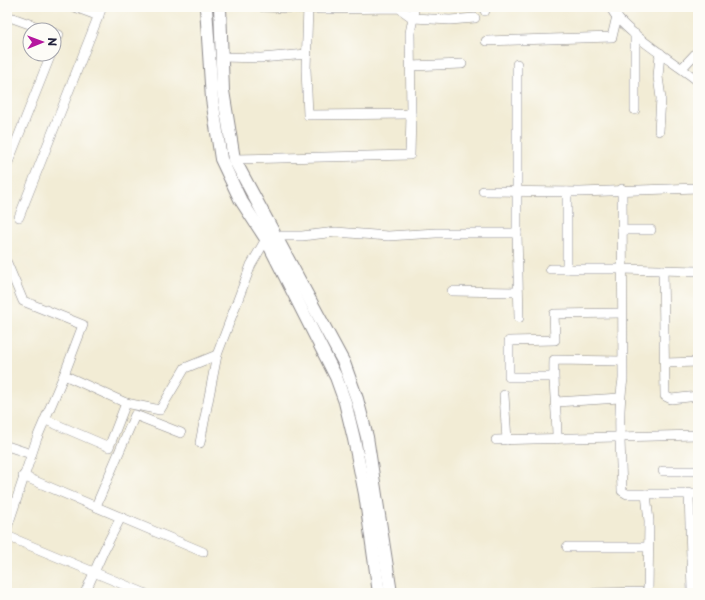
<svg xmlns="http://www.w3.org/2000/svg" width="705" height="600" font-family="'Playpen Sans',sans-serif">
	<rect width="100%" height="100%" fill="#fdfcf7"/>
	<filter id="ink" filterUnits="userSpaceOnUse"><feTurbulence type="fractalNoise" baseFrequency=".025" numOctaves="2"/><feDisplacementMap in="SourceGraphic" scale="8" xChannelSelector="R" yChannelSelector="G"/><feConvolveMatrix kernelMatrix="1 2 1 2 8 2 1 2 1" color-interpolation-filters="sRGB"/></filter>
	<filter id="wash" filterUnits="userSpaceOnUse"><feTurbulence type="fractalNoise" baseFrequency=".012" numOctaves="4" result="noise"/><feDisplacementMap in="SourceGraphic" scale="16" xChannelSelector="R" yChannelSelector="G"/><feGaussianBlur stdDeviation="0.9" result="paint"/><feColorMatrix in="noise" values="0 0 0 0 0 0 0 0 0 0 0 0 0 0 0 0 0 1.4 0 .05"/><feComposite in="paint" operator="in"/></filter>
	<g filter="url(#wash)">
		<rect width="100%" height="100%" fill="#f2ecd5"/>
	</g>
	<g filter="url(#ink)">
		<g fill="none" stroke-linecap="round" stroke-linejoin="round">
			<g stroke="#8a8788" stroke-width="10">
				<g id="minor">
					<polyline points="75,7 99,16"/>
					<polyline points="263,7 324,9 399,8 413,18 410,33 411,114 308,115 306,69 308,7"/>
					<polyline points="414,7 413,18 450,20 475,18"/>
					<polyline points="485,7 485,11"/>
					<path d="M611,7c7,22 68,58 87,74"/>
					<polyline points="7,16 46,30"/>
					<polyline points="54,33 59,35 54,46"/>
					<polyline points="635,34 635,110"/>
					<polyline points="486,41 612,37 617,16"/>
					<polyline points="221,57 261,58 307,54"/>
					<polyline points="411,66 462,64"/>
					<polyline points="682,68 698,51"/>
					<polyline points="659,131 661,98 658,77 660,53"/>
					<polyline points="234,159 410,155 411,114"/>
					<polyline points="7,165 51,54"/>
					<path d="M622,189l1,190c-6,37 -2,74 -1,112l5,3h71"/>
					<polyline points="483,191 580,192 698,188"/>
					<polyline points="567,192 567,269"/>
					<polyline points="19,217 102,7"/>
					<polyline points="622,230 651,230"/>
					<polyline points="517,233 519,318"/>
					<polyline points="7,263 23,301 83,325 64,375"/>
					<polyline points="550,269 621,269 698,271"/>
					<polyline points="663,270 665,396 671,399 698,396"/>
					<polyline points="452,291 518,292"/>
					<polyline points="665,363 698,362"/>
					<polyline points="553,377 509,377 509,341 555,340 554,314 621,313"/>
					<polyline points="504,395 507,440"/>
					<polyline points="556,402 620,398"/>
					<polyline points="46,420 109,447 126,403"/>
					<path d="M557,439c0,-27 -4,-53 -3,-79l68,1"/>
					<polyline points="496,440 698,435"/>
					<polyline points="200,443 217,355 251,265 266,239 277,236 302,236 336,232 388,236 436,233 517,233 517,64"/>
					<polyline points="7,446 31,454"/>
					<polyline points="663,471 698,471"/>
					<polyline points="23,476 203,552"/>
					<polyline points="689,493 691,557"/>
					<polyline points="96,506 135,415 181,433"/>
					<polyline points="7,528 37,438 64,375 126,403 160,410 185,368 217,355"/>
					<polyline points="7,536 144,593"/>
					<polyline points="567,547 647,547"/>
					<polyline points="85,593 104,550 121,517"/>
					<polyline points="595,593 648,592 649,521 646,494"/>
					<polyline points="692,593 691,557 698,557"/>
				</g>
			</g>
			<g stroke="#8a8788" stroke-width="14">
				<g id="major">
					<polyline points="206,7 212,99 221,159 240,199 266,239 336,377 345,402 354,439 365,494 379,593"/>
					<polyline points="220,7 223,91 234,159 344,363 357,399 367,437 391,593"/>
				</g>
			</g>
			<use href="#minor" stroke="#fff" stroke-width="9"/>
			<use href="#major" stroke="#fff" stroke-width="12"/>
		</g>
	</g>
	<rect width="705" height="600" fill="none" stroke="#fdfcf7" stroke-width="24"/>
	<g transform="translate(42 42) rotate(89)"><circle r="19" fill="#fdfcf7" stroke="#a5a5ac"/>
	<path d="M0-3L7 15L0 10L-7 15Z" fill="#b5179e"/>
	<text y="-6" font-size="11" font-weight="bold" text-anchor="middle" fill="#22223b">N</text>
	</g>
</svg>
